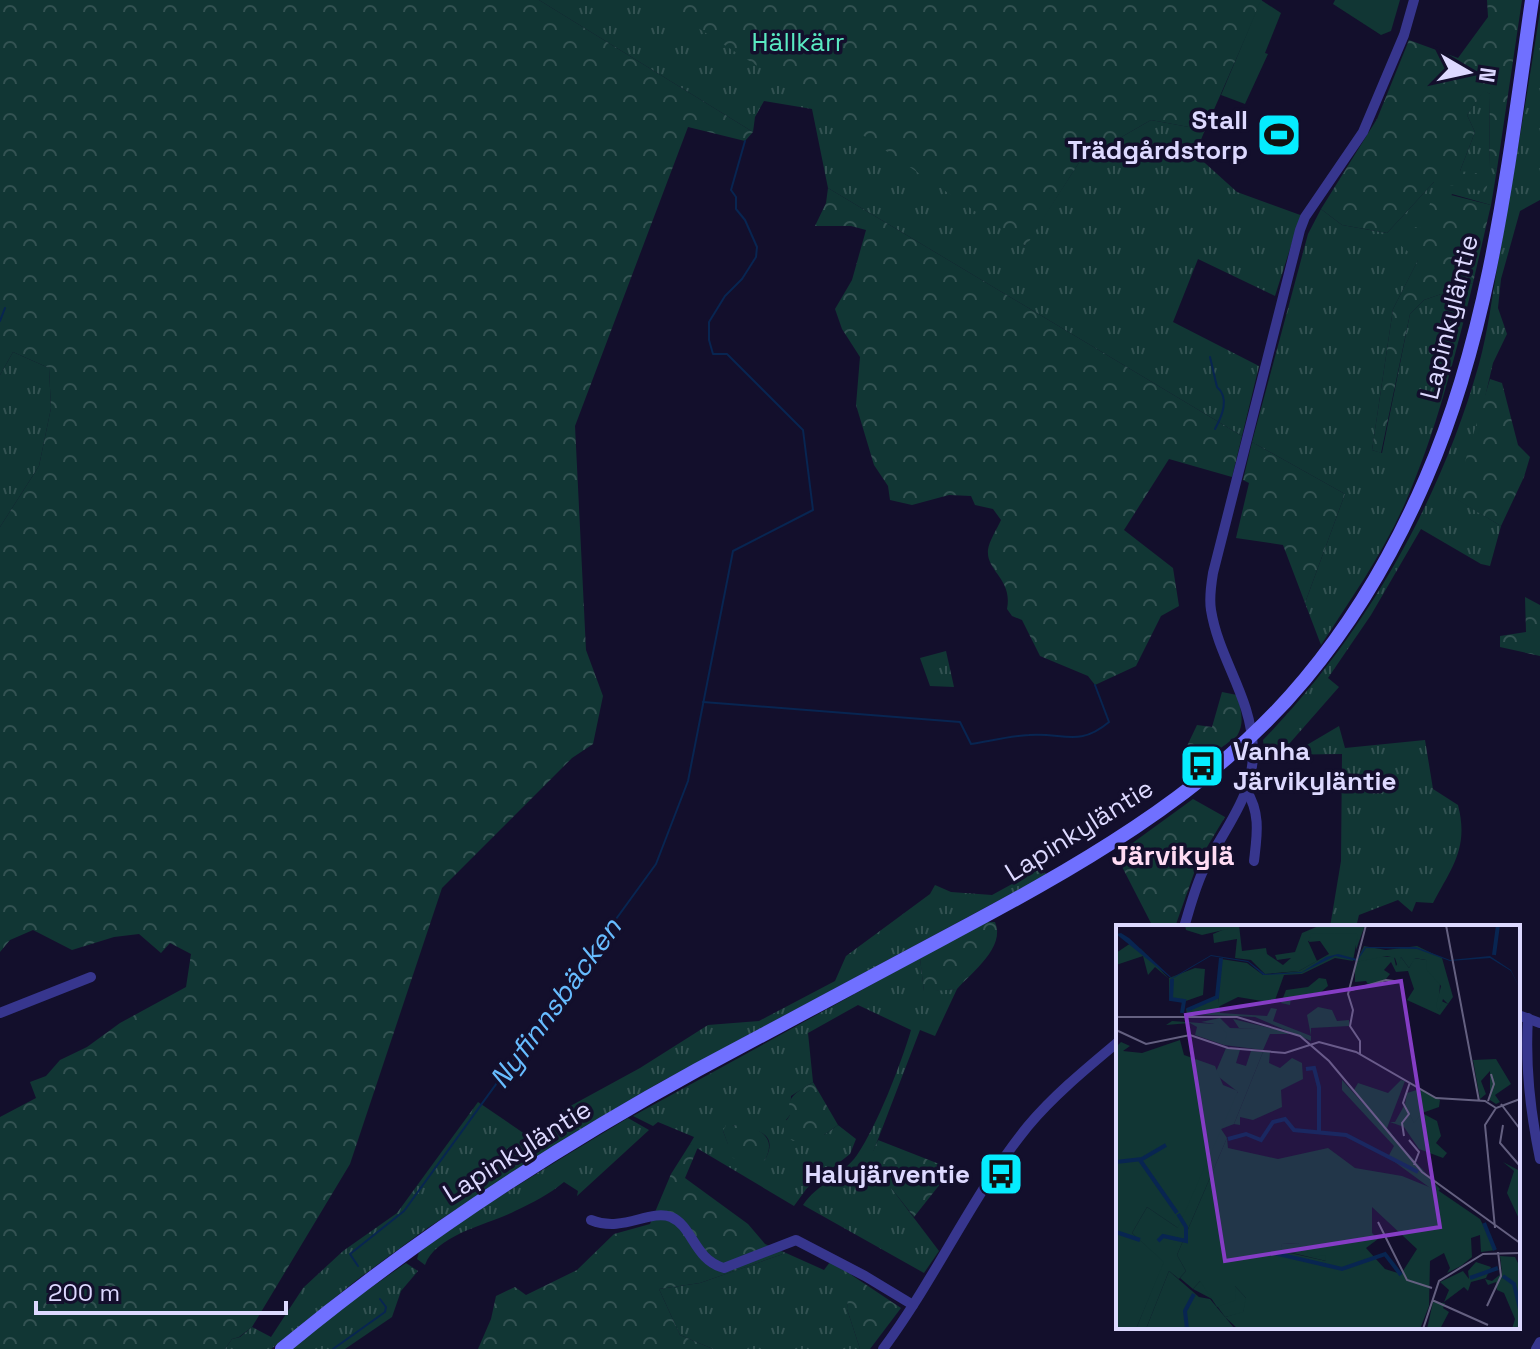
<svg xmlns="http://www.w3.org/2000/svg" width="1540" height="1349" font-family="'Space Grotesk',sans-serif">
	<defs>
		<pattern id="grass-tufts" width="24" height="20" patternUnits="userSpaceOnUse" patternTransform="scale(2)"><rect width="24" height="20" fill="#113634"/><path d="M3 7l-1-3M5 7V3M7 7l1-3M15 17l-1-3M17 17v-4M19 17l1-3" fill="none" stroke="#335252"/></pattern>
		<pattern id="forest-crowns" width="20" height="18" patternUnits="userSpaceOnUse" patternTransform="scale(2)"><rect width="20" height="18" fill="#113634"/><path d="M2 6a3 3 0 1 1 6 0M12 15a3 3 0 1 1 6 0" fill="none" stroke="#335252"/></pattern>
	</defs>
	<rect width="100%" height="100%" fill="#130f2c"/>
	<g fill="url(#grass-tufts)" fill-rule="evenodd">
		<polygon points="539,0 871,0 1025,246 1080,161 1151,120 1205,130 1195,154 1237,192 1303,216 1296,230 1275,296 1198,259 1173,322 1259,366 1242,436 828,188 812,109 764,101 755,117 753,132"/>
		<path d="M1540,11v189l-20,11 -19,68 -3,29 9,26 -14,29 -13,56 -25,79 46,28 -11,40 -9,-2 -60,-35 -50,86 -43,63 11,9 -50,57 6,8 44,-26 6,22 80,-8 8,49 25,16c11,43 -6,62 -25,98l-17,-1 -4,10 -14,-12 -39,15 -3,12h-26l11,-66 1,-107 -77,1 -2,-15c100,-103 177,-237 216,-376 9,-32 13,-68 19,-101 15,-84 29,-167 42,-252z"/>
		<path d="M1484,90l6,4 -1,73 8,2 -6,36 -39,-11 -59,115 -21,141 10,3 28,-139 14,-14 49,-17c-18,74 -37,149 -67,218 -22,51 -55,98 -85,144l-16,-42 40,-109 -93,-52 56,-208 13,-25 21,16 45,8 47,-51 26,-11 15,-39 -8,-17z"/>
		<polygon points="13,352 49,368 51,408 39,466 0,527 0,375"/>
		<polygon points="946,651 954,687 930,686 920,658"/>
		<polygon points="1043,867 1046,875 657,1084 581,1129 426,1229 358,1279 271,1349 225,1349 232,1339 240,1337 252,1327 271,1337 303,1288 343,1251 397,1213 478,1102 541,1145 563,1110 640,1068 708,1025 759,1021 835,981 846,956 930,894 935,885 951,892 992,895"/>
		<path d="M920,958l4,33 33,-2 -22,47 -15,-6 -50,130 69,91 -15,22 -121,-68c14,-21 40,-30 54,-50 20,-29 44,-91 54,-125l-53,-25 -50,28 5,49 -22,14 -1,19 -4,5 38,15 14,-10 18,14 -6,15 -43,34 -13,18 -104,-62 4,-7 -36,-15 -5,4 -20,-10zM733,1125c22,5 47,6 32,35l-37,-16 -5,-13z"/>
		<path d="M628,1118l21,12 -72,66 1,-5 -14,-9c-14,12 -32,21 -49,29 -25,13 -79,23 -90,54l-8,-6 2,-7c67,-49 138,-91 209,-134z"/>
		<polygon points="786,1253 824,1270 830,1262 852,1275 847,1309 860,1349 713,1349 680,1335 659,1289 700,1283"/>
		<polygon points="406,1263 418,1271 401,1291 392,1317 345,1349 292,1349 342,1308"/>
	</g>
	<g fill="url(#forest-crowns)">
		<polygon points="0,0 539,0 753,132 745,141 688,127 575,426 586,650 603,696 593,744 572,758 442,888 350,1164 252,1327 239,1337 232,1339 225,1349 0,1349 0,1117 36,1098 30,1082 46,1076 60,1060 87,1047 120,1023 186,987 191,954 170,943 161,953 139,934 114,937 72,950 33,930 10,940 0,952 0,527 39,466 51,408 49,368 13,352 0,375"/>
		<polygon points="654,0 1262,0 1205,130 1151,120 1080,161 1026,246 814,102"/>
		<polygon points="1487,0 1522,0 1497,169 1489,168 1490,94 1484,91 1467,115 1475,132 1460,171 1489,175 1486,192 1434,182 1387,233 1342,225 1321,209 1377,119 1409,40 1458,58 1488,17"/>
		<path d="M828,188l414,248 -10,41 -63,-18 -45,71 49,38 6,38 -18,10 -25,50 -41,19 -7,-9 -48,-20 -18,-36 -10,-4 -5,-7c6,-30 -21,-38 -19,-59 1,-9 9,-21 13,-30l-8,-11 -18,-4 -4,-9 -22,-1 -37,10 -22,-5 -2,-14 -14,-21 -18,-60 4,-48 -18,-28 -7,-20 17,-29 14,-50 -15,-4h-36l11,-23z"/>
		<polygon points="1435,191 1491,205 1473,283 1424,300 1410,314 1381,453 1372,450 1393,309 1418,260 1400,245 1408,226 1420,228"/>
		<polygon points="1490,379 1502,383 1518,445 1530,457 1524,477 1501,526 1454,498"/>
		<polygon points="1252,442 1345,494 1305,603 1283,545 1236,538 1249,483 1243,480"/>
		<polygon points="1525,597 1540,605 1540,656 1500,647 1500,636 1526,632"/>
		<path d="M1222,692l15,3c4,15 8,28 0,41l-46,34 -10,1 6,-25 10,-21 15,2z"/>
		<polygon points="1193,799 1225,817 1198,862 1175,927 1153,927 1116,855"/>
		<path d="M987,922h8c11,25 -23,50 -38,67l-33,3 -4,-34z"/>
		<path d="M813,1082l25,43 -14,10 -31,6 -9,-7v-10l6,-9c-5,-19 9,-24 23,-33z"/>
		<path d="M726,1125c24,-1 54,7 39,35l-10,4 -22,-6 -10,-27z"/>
		<polygon points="878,1140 952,1169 914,1217 869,1160"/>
		<polygon points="690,1144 698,1147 685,1178 748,1224 765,1244 786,1253 700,1283 659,1289 680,1335 713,1349 478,1349 491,1319 496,1296 515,1287 526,1295 577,1270 614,1234 650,1224 671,1174"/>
		<polygon points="850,1274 901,1308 870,1349 860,1349 847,1309"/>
	</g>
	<g fill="#113634">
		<polygon points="1261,0 1281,13 1265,53 1268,54 1245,104 1221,95"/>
		<polygon points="1335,0 1400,0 1391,31 1381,35 1333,4"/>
	</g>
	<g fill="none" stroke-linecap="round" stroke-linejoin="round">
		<g stroke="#082551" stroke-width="2">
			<polyline points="0,321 5,308"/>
			<path d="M1210,357l7,30c13,11 5,29 -2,42"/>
			<path d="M703,702l257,20 11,22c19,-3 39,-8 58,-9 34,-3 49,13 80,-13l-14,-37"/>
			<polyline points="358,1266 350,1254 404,1211 656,864 688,781 733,551 813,510 803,430 727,354 713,354 709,340 709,322 725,296 742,279 756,257 757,247 745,220 736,209 736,197 731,190 745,141"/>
			<polyline points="333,1349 385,1312 386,1307 380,1299"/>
		</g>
		<g stroke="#37368e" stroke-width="10">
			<path d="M1246,790c15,23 11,45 8,71"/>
			<path d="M1184,927c6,-19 11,-40 20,-58 19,-39 50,-73 49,-118 -1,-54 -34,-91 -42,-141 -2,-12 0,-25 2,-37l87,-343 5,-13 58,-85 41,-97 10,-35"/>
			<polyline points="0,1013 91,977"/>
			<polyline points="1518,1015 1540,1023"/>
			<path d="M1528,1018c-3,48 2,93 12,141"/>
			<path d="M591,1220c32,13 58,-11 80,-3 22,9 23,43 53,51l72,-28 69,36 48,29"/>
			<path d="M883,1349c53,-71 89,-154 145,-223 26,-31 59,-58 90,-84"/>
			<polyline points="1536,1349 1540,1342"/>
		</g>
		<path stroke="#7070ff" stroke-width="14" d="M282,1349c129,-107 269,-199 415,-279 81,-44 162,-86 243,-130 130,-69 269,-145 365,-261 50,-60 90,-129 121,-201 65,-149 83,-318 106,-478"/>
	</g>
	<defs>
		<g id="stadium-square" transform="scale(2.3)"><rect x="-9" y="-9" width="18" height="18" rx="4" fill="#05ecff" stroke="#130f2c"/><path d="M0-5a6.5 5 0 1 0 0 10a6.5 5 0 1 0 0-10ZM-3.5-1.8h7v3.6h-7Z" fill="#111"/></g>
		<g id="bus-square" transform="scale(2.3)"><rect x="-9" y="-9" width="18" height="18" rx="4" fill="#05ecff" stroke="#130f2c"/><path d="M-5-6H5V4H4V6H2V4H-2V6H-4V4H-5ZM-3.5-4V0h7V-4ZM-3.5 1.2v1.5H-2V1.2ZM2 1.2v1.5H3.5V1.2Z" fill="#111"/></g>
	</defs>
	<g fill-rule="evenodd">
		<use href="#stadium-square" x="1279" y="135"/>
		<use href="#bus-square" x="1202" y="766"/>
		<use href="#bus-square" x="1001" y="1174"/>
	</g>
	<g text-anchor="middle" stroke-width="7" stroke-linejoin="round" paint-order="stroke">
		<g font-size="26" fill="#5aeac2" stroke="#130f2c">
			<text x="798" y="51">Hällkärr</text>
		</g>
		<g font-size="26" font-weight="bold" fill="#ddd9ff" stroke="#130f2c" text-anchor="end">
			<text x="1248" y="129">Stall<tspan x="1248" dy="30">Trädgårdstorp</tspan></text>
			<text x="1233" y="760" text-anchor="start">Vanha<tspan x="1233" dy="30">Järvikyläntie</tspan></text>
			<text x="970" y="1183">Halujärventie</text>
		</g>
		<g font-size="26" fill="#ddd9ff" stroke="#130f2c">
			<text transform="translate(1449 317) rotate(-76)" y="9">Lapinkyläntie</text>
			<text transform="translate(1079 830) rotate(-32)" y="9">Lapinkyläntie</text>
			<text transform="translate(517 1151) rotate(-32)" y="9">Lapinkyläntie</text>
		</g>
		<g font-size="28" font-weight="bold" fill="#ffdbf3" stroke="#130f2c">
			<text x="1173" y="865">Järvikylä</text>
		</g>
		<g font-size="28" font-style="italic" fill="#67bcff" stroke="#130f2c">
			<text transform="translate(555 1003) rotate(-54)" y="10">Nyfinnsbäcken</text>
		</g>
	</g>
	<g transform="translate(1116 925)">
		<rect width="404" height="404" fill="#130f2c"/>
		<path d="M118,0h5l3,26 24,-3 1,6 16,11 8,-7 -14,2 -2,-5 20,-3 7,-19 19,-8h44l-9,25v-14l-48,5 9,20 -18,10 -34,3 -14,-14 -16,-2 2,-19 -23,4 -1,-9zM15,18l10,6 28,30 -14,-12 -7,8 -5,-19 -27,9v-12zM254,31l24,1 2,9 5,-9 8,11 5,-10 12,2 14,23 -1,17 9,4 -8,11 -33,-15 7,-11 -6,-18 -12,1 -5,-10 -7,8 6,4 -4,5 -17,7 -3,-5 -11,1v-19zM102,70l2,18 47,3 4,-8 6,1 -4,12 38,15 -4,-21 11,-8 14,3 5,11 12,-1v6l-38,2v13l-56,-24 -68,-3 -1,-5zM104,93l10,10 31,1 -22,-1 -6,-9 61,15h-24l-7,16 -39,-5 -9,-21 -14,-2zM110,123l14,2 -4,13 10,3 5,-15 12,1 -29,72 -13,5 6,9 -50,117 9,16 -7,8 -10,-8 -23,58h-10l27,-67 -31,-29 15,-26 31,21 -27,-57 87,-79 -23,-18zM226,155l98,109 -3,4 -49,-36 6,-11 -52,-56zM285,155l4,1 -18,47 28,35 -61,-73 4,-7 30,10zM304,164l20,11 -1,7 -17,6 -8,11 -9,-20 2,-11zM182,318l28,12v6l-46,-11 2,-6zM360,337l15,5 -5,11 -15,4 -3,9 -4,-4 -20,15 5,-12 -9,-8 23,-11 6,8 -1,-8zM84,356l32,9 3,-4 12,13 -4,14 -18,4 -13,-18 -19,-10zM317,377l12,1 -2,5 6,4 -9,17h-13z" fill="#113634"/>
		<path d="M69,0h49l2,2 -34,8 -16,-5zM195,8l47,1 -5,27 -18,-3 -33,16 -18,1 -10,28 -36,-6 -20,10 3,-48 26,4 16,12 36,-4 30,-17 -9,-13 -11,1zM248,21l22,4 31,-4 25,12 11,39 -5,7 -5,-5 -4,13 -3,-6 5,-20 -14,-16 -1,-10 -11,-2 -6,10 -8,-11 -3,10 -3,-9 -8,-2 -31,6zM79,43l10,1 -2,26 -20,7 -14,-2v-22zM203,53l7,1 2,7 -7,6 -30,5 -1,8 -9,-2 5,-13 22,-3zM99,94l12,15 -3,11 -29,-10 2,-8 -7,-4 -24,2 6,-4 42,3zM64,115l4,15 31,11 8,19 15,6 -60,137 -31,-21 -15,26 32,29 -28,67h-20v-282l5,-5 9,4 -7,5 19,2zM147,127h7l-1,11 11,5 12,-10 10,5 1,16 -22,11 1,17 -29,13 -13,-3v8l-6,-1zM380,134l15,25 -16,11 5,7 -4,2 -6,-4v-29l-9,10 5,13 -6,5 -7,-39zM289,179l9,19 8,-10 15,8 4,15 -5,7 11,10 -4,5 -24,-9 -15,-22 -14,-5h5zM111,213l1,10 50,11 50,-11 27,20 47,8 37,15 41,28 16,31 -15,2 -1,-17 -9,3 1,19 -11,9 -14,7 3,-5 -6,-15 -14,8 -1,45 -9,23h-182l-13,-12 18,-5 3,-14 -11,-12 1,14 -19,7 -17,-26 -7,8 -13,-11 6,-7 -9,-16zM256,282l45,42 -16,25 -16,-5 -19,-21 12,-9 -6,-6zM182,318l15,14 12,-2 1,6 -45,-10 1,-7zM387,237l17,9v50l-13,-28 7,-22zM384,331l15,1 5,10v62h-8l3,-10 -11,-26 -7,-3 -1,-8 -8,3 -3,-6 7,2 10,-8zM53,346l30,26 11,2 25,30h-89z" fill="#113634" fill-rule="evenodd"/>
		<path d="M0,9l5,-1 8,5 43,40 39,-23 37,6 17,13 37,-2 24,-15 12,-3 19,5 8,-12h51l34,13 40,-4 21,14 9,19 -9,-18 -21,-13 -40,3 -33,-12 -51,-1 -9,13 -22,-5 -34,17 -38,2 -15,-13 -37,-6 -39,23z" fill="#082551"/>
		<path fill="none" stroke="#082551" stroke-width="4" d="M378,30l4,-30M56,54l-1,20 13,2 -2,12M71,85l30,-13 4,-39M190,144l8,-1 5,19v44M112,214l18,-5 15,6 12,-18 12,-3 9,11 52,5 72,37M24,235l37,53M0,237l26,-3 24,-14M368,298l11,27M0,307l24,8M42,316l5,-5 23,5v-14l-8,-13M158,328l68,16 43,-15 16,21M387,351l11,8 6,25M354,353l28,-10M71,404l-2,-18 9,-17"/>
		<path fill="none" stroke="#646080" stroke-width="2" d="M330,0l33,176M232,66l38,-11 16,2M0,92h121l63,19 29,25 93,111 98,71M0,105l30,14 44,-9 38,13 57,5 34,-11 37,10 80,46 49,3 11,7M244,130v-14l-10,-15 3,-16 -5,-16 18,-69M372,176l6,-17 -3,-10M385,179l19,25M387,200l-3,18 20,23M288,211l-2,-13 7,-9 -6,-11 7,-21M293,215l10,12 -5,13M262,297l29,58 25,8M379,303l-10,-103 11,-17 24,-9M316,375l56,25M371,381l14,-30 -3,-24M307,404l16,-48 44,-27 37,-1"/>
		<path fill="#853dc5" fill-opacity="0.15" stroke="#853dc5" stroke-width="4" d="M285,56l39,246 -215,34 -39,-246z"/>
		<rect width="404" height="404" fill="none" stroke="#ddd9ff" stroke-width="4"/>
	</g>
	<g transform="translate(1468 72) rotate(99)" stroke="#130f2c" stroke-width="6" paint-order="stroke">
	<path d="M0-6L14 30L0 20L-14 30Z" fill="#ddd9ff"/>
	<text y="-12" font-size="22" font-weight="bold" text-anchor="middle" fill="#ddd9ff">N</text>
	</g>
	<path d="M36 1301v12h250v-12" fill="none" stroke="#ddd9ff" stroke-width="4"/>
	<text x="48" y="1301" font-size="24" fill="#ddd9ff" stroke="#130f2c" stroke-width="6" paint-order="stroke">200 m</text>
</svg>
